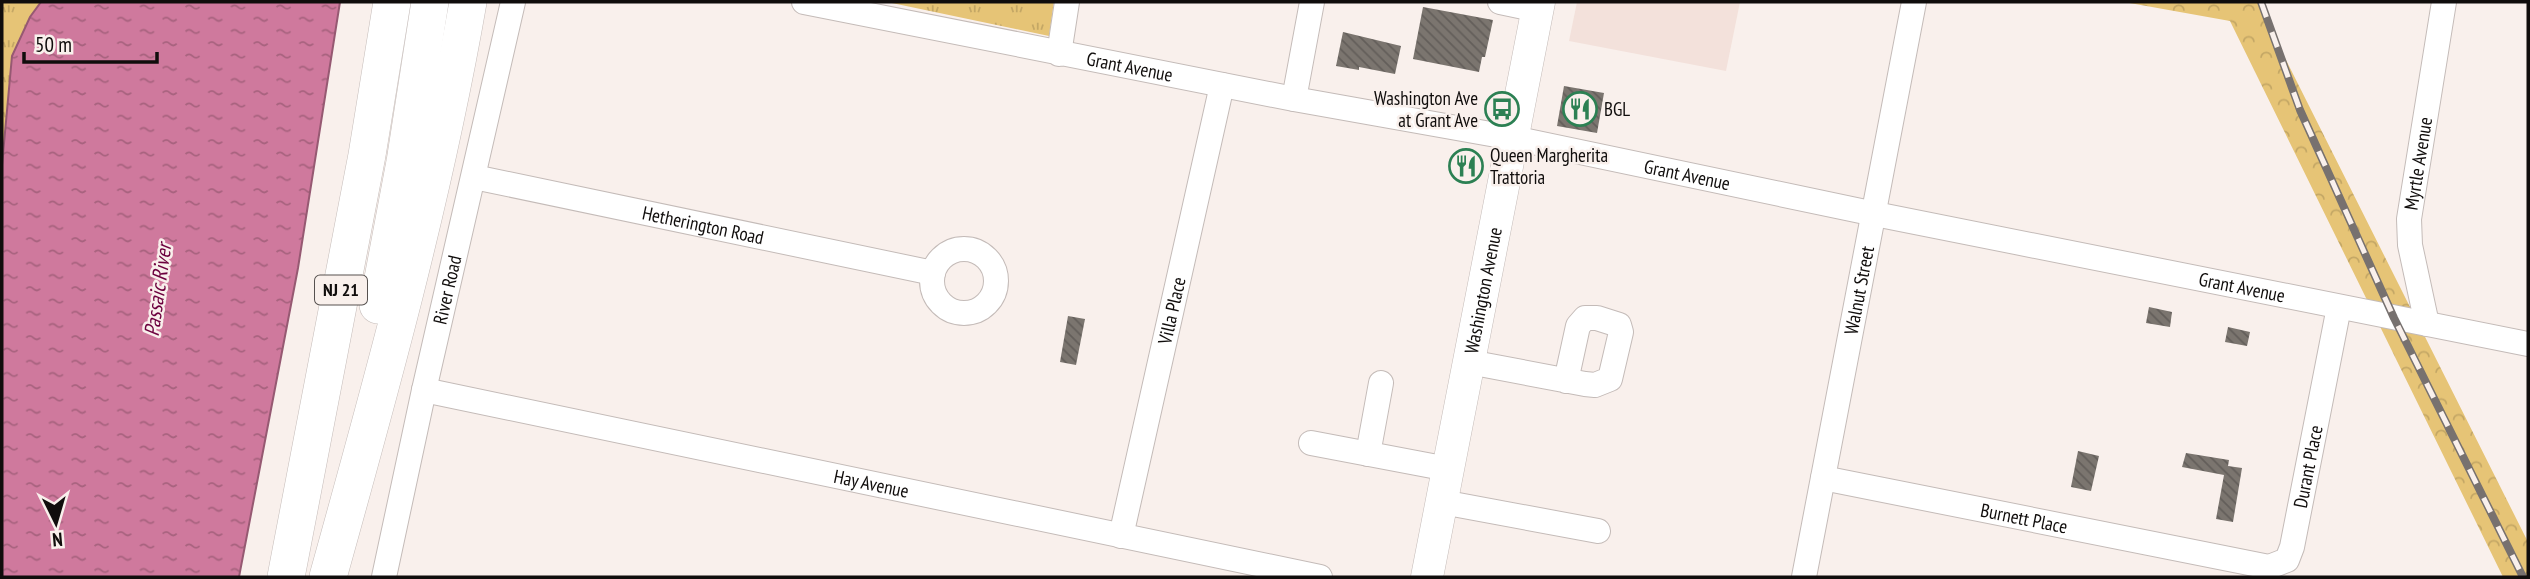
<svg xmlns="http://www.w3.org/2000/svg" width="2530" height="579" font-family="'PT Sans Narrow',sans-serif">
	<defs>
		<pattern id="forest-crowns" width="20" height="18" patternUnits="userSpaceOnUse" patternTransform="scale(1.75)"><rect width="20" height="18" fill="#e6c476"/><path d="M2 6a3 3 0 1 1 6 0M12 15a3 3 0 1 1 6 0" fill="none" stroke="#c4a765"/></pattern>
		<pattern id="park-tufts" width="24" height="20" patternUnits="userSpaceOnUse" patternTransform="scale(1.75)"><rect width="24" height="20" fill="#e6c476"/><path d="M3 7l-1-3M5 7V3M7 7l1-3M15 17l-1-3M17 17v-4M19 17l1-3" fill="none" stroke="#c4a765"/></pattern>
		<pattern id="water-ripples" width="26" height="14" patternUnits="userSpaceOnUse" patternTransform="scale(1.75)"><rect width="26" height="14" fill="#cf799d"/><path d="M2 4q2-2 4 0t4 0M15 11q2-2 4 0t4 0" fill="none" stroke="#a7627e"/></pattern>
		<pattern id="building-back-hatch" width="6" height="6" patternUnits="userSpaceOnUse" patternTransform="scale(1.75)"><rect width="6" height="6" fill="#7b756f"/><path d="M-1 5l2 2M0 0l6 6M5-1l2 2" fill="none" stroke="#635e5a"/></pattern>
	</defs>
	<rect width="100%" height="100%" fill="#f9f0ec"/>
	<polygon fill="#f3e1db" points="1577,2 1740,2 1726,71 1569,41"/>
	<polygon fill="url(#forest-crowns)" points="2124,2 2263,2 2283,54 2528,542 2528,577 2503,577 2230,21"/>
	<g fill="url(#park-tufts)">
		<polygon points="2,2 41,2 30,17 2,165"/>
		<polygon points="887,2 1054,2 1049,36"/>
	</g>
	<polygon fill="url(#water-ripples)" stroke="#965972" stroke-width="2" points="41,2 340,2 298,268 239,577 2,577 2,165 12,56 30,17"/>
	<g fill="url(#building-back-hatch)">
		<polygon points="1423,7 1493,20 1485,57 1482,57 1479,72 1413,59"/>
		<polygon points="1343,32 1401,46 1395,74 1359,67 1359,70 1336,66"/>
		<polygon points="1564,86 1604,93 1597,133 1557,126"/>
		<polygon points="2149,307 2172,312 2170,327 2146,323"/>
		<polygon points="1068,316 1085,319 1076,365 1060,362"/>
		<polygon points="2228,327 2250,332 2247,346 2225,342"/>
		<polygon points="2078,451 2099,456 2091,491 2071,487"/>
		<polygon points="2186,453 2229,460 2228,466 2242,468 2233,522 2216,519 2224,475 2182,467"/>
	</g>
	<g fill="none" stroke-linecap="round" stroke-linejoin="round">
		<g stroke="#c4bbb8" stroke-width="26">
			<g id="minor">
				<path id="s1" d="M804,2l490,97 219,39 362,76 653,130"/>
				<polyline points="1500,2 1538,10"/>
				<polyline points="1059,54 1067,2"/>
				<polyline points="1294,99 1312,2"/>
				<path id="s2" d="M474,177l459,96"/>
				<circle cx="964" cy="281" r="32"/>
				<path id="s3" d="M2427,324l-17,-79 -1,-26 35,-217"/>
				<polyline points="1469,362 1585,384 1595,385 1610,379 1621,332 1619,325 1597,318 1585,318 1578,326 1566,381"/>
				<path id="s4" d="M424,390l896,187"/>
				<polyline points="1311,443 1448,469"/>
				<polyline points="1368,454 1381,383"/>
				<path id="s5" d="M1823,478l446,89 18,-7 5,-13 47,-240"/>
				<polyline points="1442,502 1598,531"/>
				<path id="s6" d="M1121,536l101,-451"/>
				<path id="s7" d="M384,577l40,-187 89,-388"/>
				<path id="s8" d="M1804,577l110,-575"/>
			</g>
		</g>
		<g stroke="#c4bbb8" stroke-width="33">
			<g id="major">
				<path id="s9" d="M1427,577l112,-575"/>
			</g>
		</g>
		<g stroke="#c4bbb8" stroke-width="38">
			<g id="highway">
				<polyline points="378,305 405,162 430,2"/>
				<polyline points="286,577 367,155 392,2"/>
				<path d="M328,577c53,-190 106,-380 140,-575"/>
			</g>
		</g>
		<use href="#minor" stroke="#fff" stroke-width="24"/>
		<use href="#major" stroke="#fff" stroke-width="32"/>
		<use href="#highway" stroke="#fff" stroke-width="37"/>
		<g stroke="#77716f" stroke-width="8">
			<polyline id="rail" points="2261,2 2300,110 2394,318 2523,577"/>
		</g>
		<use href="#rail" stroke="#f9f0ec" stroke-width="5" stroke-dasharray="16" stroke-linecap="butt"/>
	</g>
	<defs>
		<g id="bus-ring" transform="scale(1.75)"><circle r="9.5" fill="#f9f0ec" stroke="#2c8053" stroke-width="1.5"/><path d="M-5-6H5V4H4V6H2V4H-2V6H-4V4H-5ZM-3.5-4V0h7V-4ZM-3.5 1.2v1.5H-2V1.2ZM2 1.2v1.5H3.5V1.2Z" fill="#2c8053"/></g>
		<g id="restaurant-ring" transform="scale(1.75)"><circle r="9.5" fill="#f9f0ec" stroke="#2c8053" stroke-width="1.5"/><path d="M-5-6h1v4h1v-4h1v4h1v-4h1v5L-1.5 .5V6h-2V.5L-5-1ZM5-6V6H3V1.5H1.5Q1.5-4 5-6Z" fill="#2c8053"/></g>
	</defs>
	<g fill-rule="evenodd">
		<use href="#bus-ring" x="1502" y="109"/>
		<use href="#restaurant-ring" x="1580" y="109"/>
		<use href="#restaurant-ring" x="1466" y="166"/>
	</g>
	<g text-anchor="middle" stroke-width="5" stroke-linejoin="round" paint-order="stroke">
		<rect fill="#f9f0ec" stroke="#56514f" stroke-width="2" x="315" y="275.5" width="52" height="29" rx="5"/>
		<g font-size="18" font-weight="bold" fill="#100d0c">
			<text x="341" y="296">NJ 21</text>
		</g>
		<g font-size="19" fill="#100d0c" stroke="#f9f0ec">
			<text dy="7" stroke="none"><textPath href="#s1" startOffset="332">Grant Avenue</textPath></text>
			<text dy="7" stroke="none"><textPath href="#s3" startOffset="163">Myrtle Avenue</textPath></text>
			<text dy="7" stroke="none"><textPath href="#s1" startOffset="900">Grant Avenue</textPath></text>
			<text dy="7" stroke="none"><textPath href="#s2" startOffset="234">Hetherington Road</textPath></text>
			<text dy="7" stroke="none"><textPath href="#s1" startOffset="1466">Grant Avenue</textPath></text>
			<text dy="7" stroke="none"><textPath href="#s7" startOffset="294">River Road</textPath></text>
			<text dy="7" stroke="none"><textPath href="#s9" startOffset="292">Washington Avenue</textPath></text>
			<text dy="7" stroke="none"><textPath href="#s8" startOffset="292">Walnut Street</textPath></text>
			<text dy="7" stroke="none"><textPath href="#s6" startOffset="231">Villa Place</textPath></text>
			<text dy="7" stroke="none"><textPath href="#s5" startOffset="570">Durant Place</textPath></text>
			<text dy="7" stroke="none"><textPath href="#s4" startOffset="457">Hay Avenue</textPath></text>
			<text dy="7" stroke="none"><textPath href="#s5" startOffset="205">Burnett Place</textPath></text>
		</g>
		<g font-size="19" fill="#100d0c" stroke="#f9f0ec" text-anchor="start">
			<text x="1478" y="105" text-anchor="end">Washington Ave<tspan x="1478" dy="22">at Grant Ave</tspan></text>
			<text x="1604" y="116">BGL</text>
			<text x="1490" y="162">Queen Margherita<tspan x="1490" dy="22">Trattoria</tspan></text>
		</g>
		<g font-size="21" font-style="italic" fill="#6c003e" stroke="#f9f0ec">
			<text transform="translate(158 290) rotate(-82)" y="7">Passaic River</text>
		</g>
	</g>
	<rect width="2530" height="579" fill="none" stroke="#100d0c" stroke-width="7"/>
	<g transform="translate(56 523) rotate(175)" stroke="#f9f0ec" stroke-width="5" paint-order="stroke">
	<path d="M0-5L12 26L0 18L-12 26Z" fill="#100d0c"/>
	<text y="-10" font-size="19" font-weight="bold" text-anchor="middle" fill="#100d0c">N</text>
	</g>
	<path d="M24 52v10h133v-10" fill="none" stroke="#100d0c" stroke-width="3.5"/>
	<text x="35" y="52" font-size="21" fill="#100d0c" stroke="#f9f0ec" stroke-width="5" paint-order="stroke">50 m</text>
</svg>
